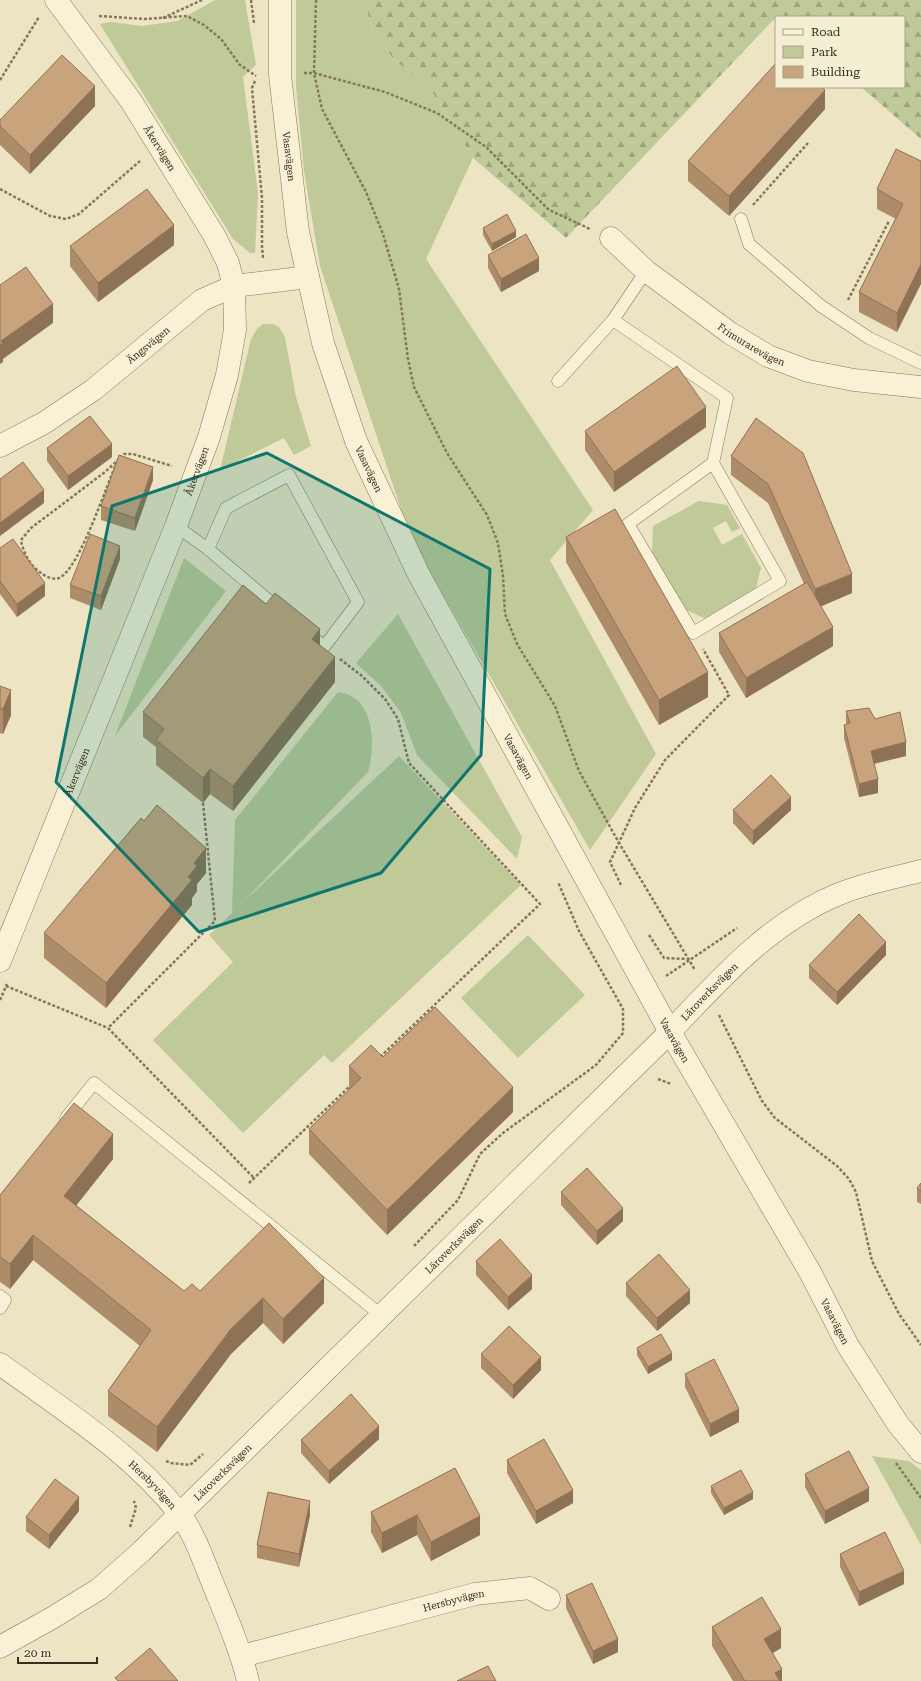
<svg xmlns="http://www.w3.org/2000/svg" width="921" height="1681" font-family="'Roboto Serif',serif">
	<defs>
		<pattern id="forest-firs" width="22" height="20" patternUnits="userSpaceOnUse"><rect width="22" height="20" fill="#bfca98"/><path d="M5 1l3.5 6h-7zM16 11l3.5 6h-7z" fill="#9ca47b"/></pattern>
	</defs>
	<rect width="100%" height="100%" fill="#ede4c4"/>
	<g fill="#bfca98">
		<polygon points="215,0 245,0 256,65 243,77 258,193 255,253 250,253 233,239 100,24 111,22 142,26 177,21"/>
		<polygon points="296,0 364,0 372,28 395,61 427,83 473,158 426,259 593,510 550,560 656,754 590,850 411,539 320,266 304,171 296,87"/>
		<polygon points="263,324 273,324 279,327 285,337 296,397 311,446 294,455 284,438 220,470 251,339 257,329"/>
		<polygon points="699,501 727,505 740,528 732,532 726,521 713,528 722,545 742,534 761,568 755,593 706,619 684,609 652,553 653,526"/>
		<polygon points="184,558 226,591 115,736"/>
		<polygon points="398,614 522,837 517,859 417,755 401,713 381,686 356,663"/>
		<path d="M338,692c37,4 38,53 30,80l-127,132 158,-148 122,129 -189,178 -8,-8 -81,78 -90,-93 80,-78 -24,-27 23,-22 3,-93z"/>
		<polygon points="528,935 585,995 518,1058 461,998"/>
		<polygon points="872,1456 909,1461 921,1470 921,1545"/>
	</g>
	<polygon fill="url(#forest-firs)" points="364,0 921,0 921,139 861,87 904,87 904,17 781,17 778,15 566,238 473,158 427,83 395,61 372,28"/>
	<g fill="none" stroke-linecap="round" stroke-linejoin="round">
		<g stroke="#86765b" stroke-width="13">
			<g id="service">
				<polyline points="741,219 749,244 821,306 869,338 921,363"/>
				<polyline points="646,271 613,320 727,398 713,463 780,581 693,633 628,524 713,463"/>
				<polyline points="558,381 613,320"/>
				<polyline points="176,526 208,549 281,611"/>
				<polyline points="208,549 226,508 289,475 358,602 324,647 309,634"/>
				<polyline points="66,1118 94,1083 381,1315"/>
				<polyline points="0,1296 5,1300 0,1308"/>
			</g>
		</g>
		<g stroke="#86765b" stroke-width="23">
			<g id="minor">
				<path id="s1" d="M611,238l35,33 84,62 38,23 40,15 46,9 67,7"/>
				<path id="s2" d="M0,446l44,-23 49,-33 109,-90 32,-14 74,-9"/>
				<path id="s3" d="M0,961l176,-435 33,-89 18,-62 8,-45 -1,-44 -6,-23 -14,-28 -83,-134 -75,-101"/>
				<path id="s4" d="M0,1364c63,46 131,88 179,149 16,21 24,47 34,71 13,32 27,64 35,97"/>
				<path id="s5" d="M0,1647l52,-29 47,-29 43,-38 528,-519c50,-53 100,-110 169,-138 26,-11 55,-16 82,-23"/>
				<path id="s6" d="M242,1656l233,-62 55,-6 19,11"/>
			</g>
		</g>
		<g stroke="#86765b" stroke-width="23">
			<g id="tertiary">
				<path id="s7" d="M280,0v75l18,157 25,111 33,98 63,134 251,457 140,240 38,74 50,78 23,28"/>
			</g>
		</g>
		<g stroke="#86765b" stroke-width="2.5" stroke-dasharray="3 2" stroke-linecap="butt">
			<polyline points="251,0 254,23"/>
			<polyline points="316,0 314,73 322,109 366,192 383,234 399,289 408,359 414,387 447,453 487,515 498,543 503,576 505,614 517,644 555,706 579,771 619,843 695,970"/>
			<polyline points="99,16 145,19 187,16 204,25 221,39 240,65 256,76"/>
			<polyline points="163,18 202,0"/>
			<polyline points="304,73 314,73 385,92 437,113 486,147 549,210 590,229"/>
			<polyline points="0,80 39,17"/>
			<polyline points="255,81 252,88 262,198 262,247 263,258"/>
			<polyline points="0,189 50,216 66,219 79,214 140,161"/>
			<polyline points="753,205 808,143"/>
			<polyline points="848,300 889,221"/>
			<polyline points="120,458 124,454 133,454 172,466"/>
			<path d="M117,462c-11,24 -36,102 -56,115 -6,4 -15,0 -20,-4 -11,-7 -18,-21 -20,-33l10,-12 74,-56 13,-12"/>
			<polyline points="340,659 362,676 385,699 398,719 409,763 540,904 380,1057"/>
			<polyline points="203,803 215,921 108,1028 254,1178"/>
			<polyline points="621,885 610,862 635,808 665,760 729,695 703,649"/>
			<polyline points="649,935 664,958 688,959"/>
			<polyline points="666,976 737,928"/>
			<polyline points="6,986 108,1028"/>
			<polyline points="0,1000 7,984"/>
			<polyline points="719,1015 762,1101 775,1118 837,1166 849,1179 856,1192 872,1261 899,1314 921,1345"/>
			<polyline points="658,1079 671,1084"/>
			<polyline points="249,1183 350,1086"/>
			<polyline points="414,1246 458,1200 480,1154 503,1133 596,1065 623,1033 623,1009 579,931 558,882"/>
			<polyline points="166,1461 171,1463 190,1465 203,1454"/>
			<polyline points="896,1463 921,1498"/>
			<polyline points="130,1527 136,1508 134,1501"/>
		</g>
		<use href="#service" stroke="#f8f1d6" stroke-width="12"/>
		<use href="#minor" stroke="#f8f1d6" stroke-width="22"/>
		<use href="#tertiary" stroke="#f8f1d6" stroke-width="22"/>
	</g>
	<g fill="#ad8c6a">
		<polygon points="95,106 30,174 0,145 0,120"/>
		<polygon points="825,109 729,216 688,181 688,161"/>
		<polygon points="921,161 897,332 859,312 859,292 896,219 877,209 877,189"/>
		<polygon points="483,228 516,237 492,251 483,235"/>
		<polygon points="174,245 98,302 70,266 70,246"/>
		<polygon points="488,255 539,271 501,292 488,268"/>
		<polygon points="756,418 852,593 821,606 833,646 746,698 719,652 719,633 804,584 768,503 731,475 731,456"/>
		<polygon points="706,427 614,492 585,450 585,431"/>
		<polygon points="47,448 112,457 68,490 47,461"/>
		<polygon points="153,480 135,531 101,520 101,506"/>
		<polygon points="566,537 708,697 659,725 566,562"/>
		<polygon points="0,548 45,596 17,617 0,594"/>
		<polygon points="120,559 101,610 70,598 70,585"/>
		<polygon points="266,604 320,645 335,682 233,811 210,794 203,803 156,765 156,747 143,737 143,712"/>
		<polygon points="0,686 11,715 3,734 0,733"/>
		<polygon points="846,711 875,719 906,756 874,764 878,793 859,797 844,738 844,725 846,724"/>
		<polygon points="733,810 791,810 753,845 733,823"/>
		<polygon points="206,873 197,884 197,891 192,898 192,905 106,1008 44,958 44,933"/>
		<polygon points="886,955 837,1005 809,978 809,965"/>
		<polygon points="383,1057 513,1112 387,1235 309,1154 309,1129 349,1090 349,1066"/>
		<polygon points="113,1159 76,1205 184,1291 200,1291 324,1303 283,1344 263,1323 231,1354 157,1452 108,1416 108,1391 140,1346 33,1260 10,1289 0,1282 0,1195"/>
		<polygon points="921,1183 921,1204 917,1202 917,1188"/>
		<polygon points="561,1192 623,1221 597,1245 561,1205"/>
		<polygon points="476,1261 532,1289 508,1310 476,1275"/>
		<polygon points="626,1283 690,1303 657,1331 626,1296"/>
		<polygon points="637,1348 672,1360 648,1374 637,1355"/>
		<polygon points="481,1354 541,1370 513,1399 481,1368"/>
		<polygon points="685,1374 739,1422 710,1437 685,1387"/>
		<polygon points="379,1439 329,1484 301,1453 301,1440"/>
		<polygon points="507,1460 573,1503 536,1524 507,1473"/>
		<polygon points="455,1468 480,1535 431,1561 417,1535 382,1553 371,1532 371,1512"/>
		<polygon points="805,1474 869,1501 825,1524 805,1487"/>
		<polygon points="711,1486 753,1499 724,1515 711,1493"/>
		<polygon points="79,1511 49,1549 26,1531 26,1517"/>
		<polygon points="310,1515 299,1567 257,1558 257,1545"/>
		<polygon points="840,1554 904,1584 859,1606 840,1567"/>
		<polygon points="566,1595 618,1652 593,1664 566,1608"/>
		<polygon points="712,1627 781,1648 773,1653 782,1681 733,1681 712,1646"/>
	</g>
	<g fill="#8d7256">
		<polygon points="95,86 95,106 30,174 30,155"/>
		<polygon points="825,90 825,109 729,216 729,196"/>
		<polygon points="174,225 174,245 98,302 98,283"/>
		<polygon points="516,231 516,237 492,251 492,244"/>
		<polygon points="539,258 539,271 501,292 501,279"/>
		<polygon points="921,264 921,284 897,332 897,313"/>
		<polygon points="53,304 53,323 3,359 3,362 0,364 0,345 1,341"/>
		<polygon points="706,407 706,427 614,492 614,472"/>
		<polygon points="112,444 112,457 68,490 68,476"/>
		<polygon points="153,467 153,480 135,531 135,518"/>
		<polygon points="44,490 44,503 0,536 0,523"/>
		<polygon points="120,546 120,559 101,610 101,596"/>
		<polygon points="852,574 852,593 815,609 815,589"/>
		<polygon points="45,583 45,596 17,617 17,604"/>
		<polygon points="833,627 833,646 746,698 746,678"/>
		<polygon points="320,629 320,654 312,639"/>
		<polygon points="335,657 335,682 233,811 233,786"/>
		<polygon points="708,672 708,697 659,725 659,700"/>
		<polygon points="11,690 11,715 3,734 3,709"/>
		<polygon points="906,742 906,756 871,764 871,751"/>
		<polygon points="210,769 210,794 203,803 203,778"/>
		<polygon points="878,779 878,793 859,797 859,784"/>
		<polygon points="791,797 791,810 753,845 753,831"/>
		<polygon points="206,848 206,873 197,884 197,891 192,898 192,905 106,1008 106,983 188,877 194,863"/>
		<polygon points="886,942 886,955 837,1005 837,992"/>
		<polygon points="513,1087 513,1112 387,1235 387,1210"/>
		<polygon points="113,1134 113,1159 64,1221 64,1196"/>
		<polygon points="623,1208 623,1221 597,1245 597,1231"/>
		<polygon points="33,1235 33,1260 10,1289 10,1264"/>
		<polygon points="532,1275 532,1289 508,1310 508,1297"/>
		<polygon points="324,1278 324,1303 283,1344 283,1319"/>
		<polygon points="690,1290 690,1303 657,1331 657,1318"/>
		<polygon points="263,1298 263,1323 231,1354 157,1452 157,1427 231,1329"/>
		<polygon points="672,1353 672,1360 648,1374 648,1367"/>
		<polygon points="541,1357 541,1370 513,1399 513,1385"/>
		<polygon points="739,1409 739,1422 710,1437 710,1424"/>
		<polygon points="379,1426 379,1439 329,1484 329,1471"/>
		<polygon points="869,1488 869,1501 825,1524 825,1511"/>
		<polygon points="573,1490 573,1503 536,1524 536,1511"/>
		<polygon points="753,1492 753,1499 724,1515 724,1508"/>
		<polygon points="79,1497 79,1511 49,1549 49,1535"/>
		<polygon points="310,1501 310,1515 299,1567 299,1554"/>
		<polygon points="417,1515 417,1535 382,1553 382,1533"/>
		<polygon points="480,1516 480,1535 431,1561 431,1542"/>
		<polygon points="904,1571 904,1584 859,1606 859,1592"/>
		<polygon points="781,1629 781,1648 764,1658 764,1639"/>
		<polygon points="618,1639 618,1652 593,1664 593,1651"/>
		<polygon points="782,1669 782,1681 775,1681 775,1673"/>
	</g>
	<g fill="#c9a37b" stroke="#8d7256">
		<polygon points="62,55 95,86 30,155 0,126 0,120"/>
		<polygon points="776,63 776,87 822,87 825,90 729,196 688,161"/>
		<polygon points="896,149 921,161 921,264 897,313 859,292 903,204 877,189"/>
		<polygon points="147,189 174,225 98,283 70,246"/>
		<polygon points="507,214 516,231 492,244 483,228"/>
		<polygon points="526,234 539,258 501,279 488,255"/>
		<polygon points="26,267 53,304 1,341 3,343 0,345 0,285"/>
		<polygon points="677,366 706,407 614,472 585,431"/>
		<polygon points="90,416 112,444 68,476 47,448"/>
		<polygon points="756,418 803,453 852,574 815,589 768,484 731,456"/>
		<polygon points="119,455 153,467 135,518 101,506"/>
		<polygon points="23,462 44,490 0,523 0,479"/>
		<polygon points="615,509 708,672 659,700 566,537"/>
		<polygon points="90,534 120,546 101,596 70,585"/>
		<polygon points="13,539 45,583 17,604 0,581 0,548"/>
		<polygon points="807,582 833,627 746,678 719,633"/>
		<polygon points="243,585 266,604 275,593 320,629 312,639 335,657 233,786 210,769 203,778 156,740 164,729 143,712"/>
		<polygon points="0,686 11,690 3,709 0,708"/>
		<polygon points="869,708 875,719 900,712 906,742 871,751 878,779 859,784 844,725 850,723 846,711"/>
		<polygon points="771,775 791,797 753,831 733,810"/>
		<polygon points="157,805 206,848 194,863 197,866 188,877 192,880 106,983 44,933 141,818 144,821"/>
		<polygon points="859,914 886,942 837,992 809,965"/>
		<polygon points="435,1007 513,1087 387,1210 309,1129 361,1078 349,1066 371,1045 383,1057"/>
		<polygon points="74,1103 113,1134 64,1196 184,1291 192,1284 200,1291 269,1223 324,1278 283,1319 263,1298 231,1329 157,1427 108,1391 151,1330 33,1235 10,1264 0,1257 0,1195"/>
		<polygon points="587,1168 623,1208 597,1231 561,1192"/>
		<polygon points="921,1183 921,1191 917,1188"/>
		<polygon points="500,1239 532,1275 508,1297 476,1261"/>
		<polygon points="659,1254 690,1290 657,1318 626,1283"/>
		<polygon points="509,1326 541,1357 513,1385 481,1354"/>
		<polygon points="661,1334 672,1353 648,1367 637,1348"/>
		<polygon points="714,1359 739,1409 710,1424 685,1374"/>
		<polygon points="351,1394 379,1426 329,1471 301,1440"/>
		<polygon points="544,1439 573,1490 536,1511 507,1460"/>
		<polygon points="849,1451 869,1488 825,1511 805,1474"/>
		<polygon points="455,1468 480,1516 431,1542 417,1515 382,1533 371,1512"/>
		<polygon points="741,1470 753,1492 724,1508 711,1486"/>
		<polygon points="55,1479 79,1497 49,1535 26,1517"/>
		<polygon points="268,1492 310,1501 299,1554 257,1545"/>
		<polygon points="885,1532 904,1571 859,1592 840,1554"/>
		<polygon points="592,1583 618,1639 593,1651 566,1595"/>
		<polygon points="762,1597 781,1629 764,1639 782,1669 775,1673 780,1681 745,1681 712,1627"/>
		<polygon points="150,1648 178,1681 118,1681 115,1678"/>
		<polygon points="488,1666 496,1681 457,1681"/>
	</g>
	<path fill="#0f766e" fill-opacity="0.2" stroke="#0f766e" stroke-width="3" stroke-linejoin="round" d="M267,453l223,116 -9,186 -100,118 -182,59 -143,-150 56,-276z"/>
	<g text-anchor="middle" stroke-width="4" stroke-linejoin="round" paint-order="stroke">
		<g font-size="10" fill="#372d1e" stroke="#f4eed3">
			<text transform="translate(160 148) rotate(58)" y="4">Åkervägen</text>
			<text dy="4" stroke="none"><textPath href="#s7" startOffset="157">Vasavägen</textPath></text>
			<text dy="4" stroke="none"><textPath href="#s1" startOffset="177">Frimurarevägen</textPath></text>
			<text dy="4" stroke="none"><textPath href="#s2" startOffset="180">Ängsvägen</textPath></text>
			<text dy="4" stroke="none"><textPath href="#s7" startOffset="481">Vasavägen</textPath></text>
			<text dy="4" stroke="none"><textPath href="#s3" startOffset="528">Åkervägen</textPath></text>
			<text dy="4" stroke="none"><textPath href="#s7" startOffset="805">Vasavägen</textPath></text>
			<text dy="4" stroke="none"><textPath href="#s3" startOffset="204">Åkervägen</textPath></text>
			<text dy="4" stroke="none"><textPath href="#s5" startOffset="969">Läroverksvägen</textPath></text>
			<text dy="4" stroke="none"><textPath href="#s7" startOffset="1129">Vasavägen</textPath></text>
			<text dy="4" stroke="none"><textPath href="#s5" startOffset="609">Läroverksvägen</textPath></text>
			<text dy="4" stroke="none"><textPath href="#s7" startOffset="1453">Vasavägen</textPath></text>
			<text dy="4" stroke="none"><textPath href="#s5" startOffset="285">Läroverksvägen</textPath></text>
			<text dy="4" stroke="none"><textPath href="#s4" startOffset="195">Hersbyvägen</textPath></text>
			<text dy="4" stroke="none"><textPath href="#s6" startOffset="219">Hersbyvägen</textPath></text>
		</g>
	</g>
	<rect x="775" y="16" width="130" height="72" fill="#f4eed3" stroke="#a8a18b"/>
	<rect x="783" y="29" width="20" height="6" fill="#f8f1d6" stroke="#a8a18b"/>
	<text x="811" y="36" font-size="12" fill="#372d1e">Road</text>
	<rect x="783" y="46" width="20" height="12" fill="#bfca98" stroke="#a8a18b"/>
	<text x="811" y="56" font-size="12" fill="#372d1e">Park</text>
	<rect x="783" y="66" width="20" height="12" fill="#c9a37b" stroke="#a8a18b"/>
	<text x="811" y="76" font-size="12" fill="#372d1e">Building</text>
	<path d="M18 1657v6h79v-6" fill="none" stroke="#372d1e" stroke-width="2"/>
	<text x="24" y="1657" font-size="12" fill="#372d1e" stroke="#f4eed3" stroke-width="3" paint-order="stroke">20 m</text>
</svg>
